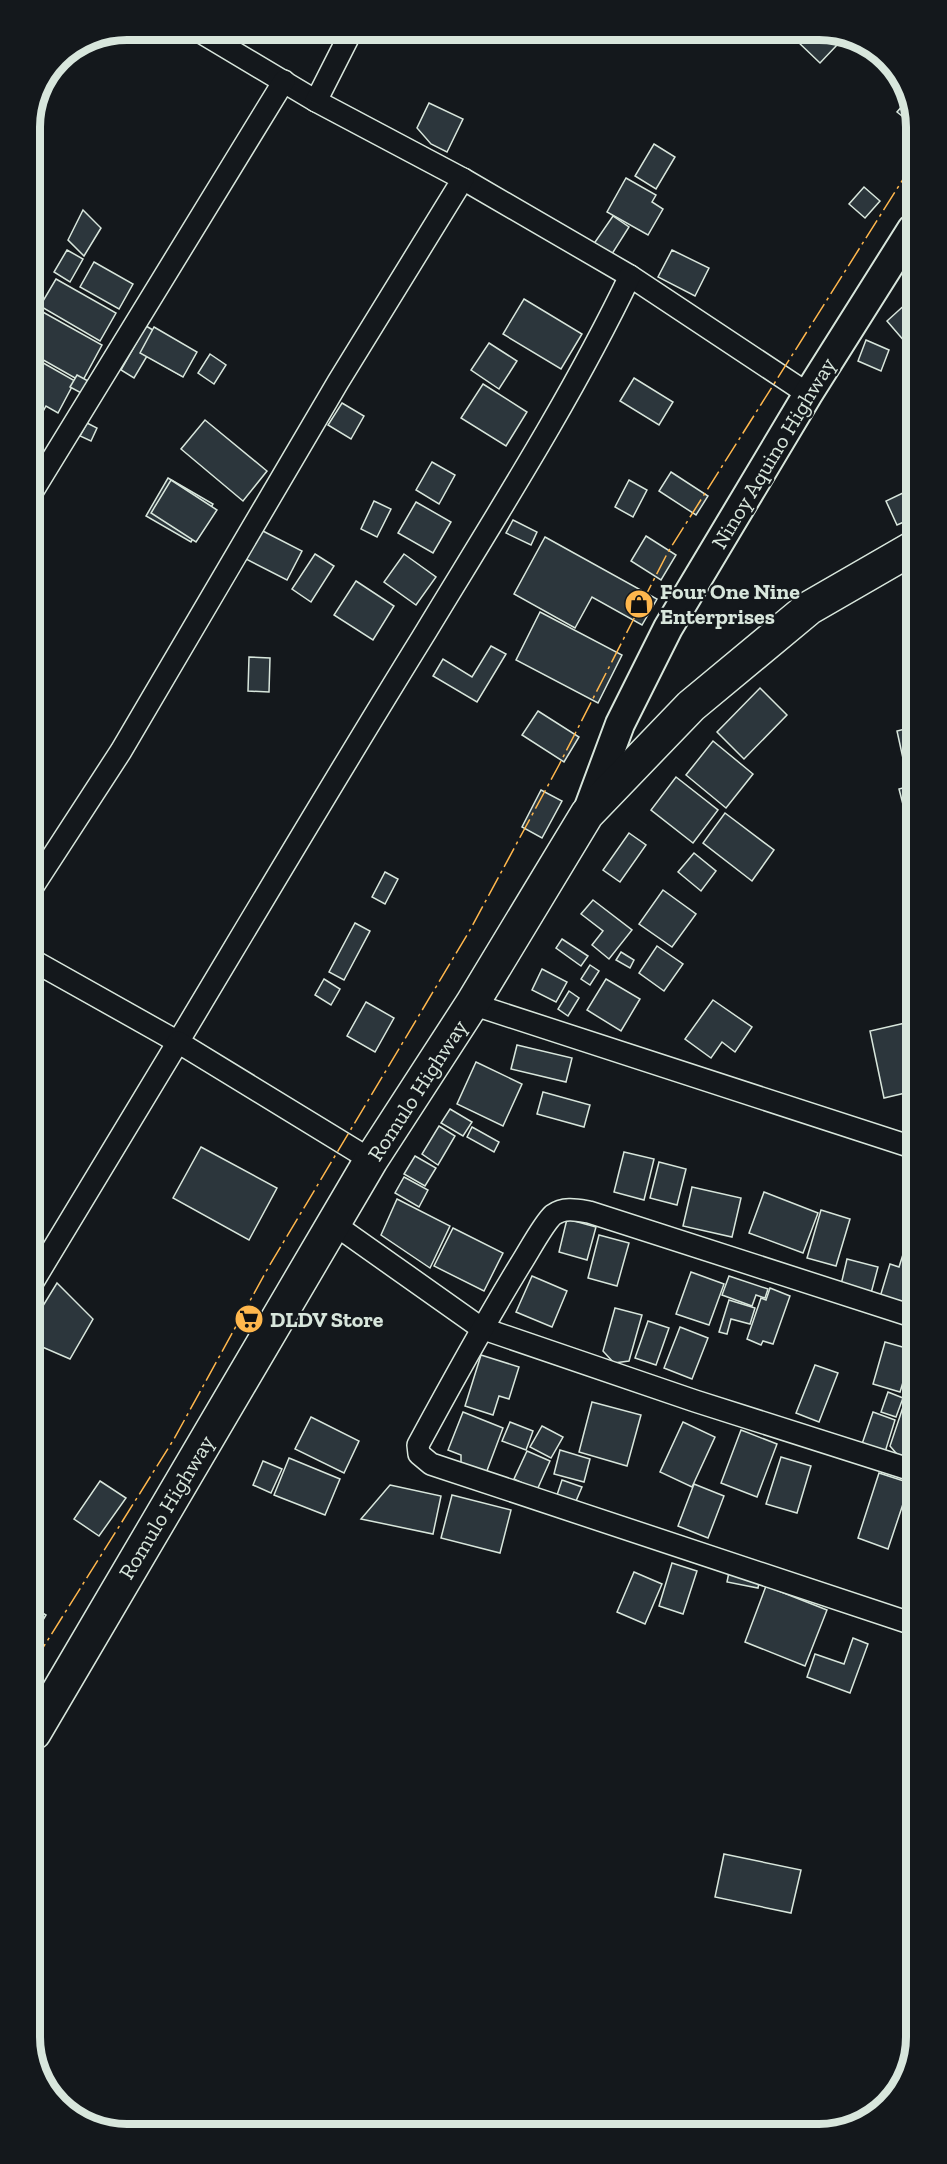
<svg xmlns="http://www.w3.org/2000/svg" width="947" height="2164" font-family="'Zilla Slab',serif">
	<rect width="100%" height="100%" fill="#14181c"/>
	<g fill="#2c363c" stroke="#d8e6dc" stroke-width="1.5">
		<polygon points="805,30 822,30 837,45 820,63 796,40"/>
		<polygon points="911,96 912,96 912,124 897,112"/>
		<polygon points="429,103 463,119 447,152 431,144 417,128"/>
		<polygon points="654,144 675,157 656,189 635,176"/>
		<polygon points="626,178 656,195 652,202 663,209 648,235 607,212"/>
		<polygon points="864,187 880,201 865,218 849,204"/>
		<polygon points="83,210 101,228 84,256 68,240"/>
		<polygon points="613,216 629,227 610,257 593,245"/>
		<polygon points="67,250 83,259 70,282 54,272"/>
		<polygon points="672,250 709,268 695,296 658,277"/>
		<polygon points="94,262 133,284 119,309 80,287"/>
		<polygon points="56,279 116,313 100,341 40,306"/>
		<polygon points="524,299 582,334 561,369 503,334"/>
		<polygon points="909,301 912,305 912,335 905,342 887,321"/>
		<polygon points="41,311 102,345 82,382 31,353 31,329"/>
		<polygon points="146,326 195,354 182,376 147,356 134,378 121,370"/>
		<polygon points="154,327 197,352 183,377 140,353"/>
		<polygon points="866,340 889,350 881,371 858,361"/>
		<polygon points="489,343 517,361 499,389 471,370"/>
		<polygon points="210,354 226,365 214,384 198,373"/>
		<polygon points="31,356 75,381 58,413 46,406 41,415 31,410"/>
		<polygon points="77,375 90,382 83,394 70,387"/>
		<polygon points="634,378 673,402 659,425 620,401"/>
		<polygon points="483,384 527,412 506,446 461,418"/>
		<polygon points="342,403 364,416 351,439 328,425"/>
		<polygon points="205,420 267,471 243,501 181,449"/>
		<polygon points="87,423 97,428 91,441 80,436"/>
		<polygon points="432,462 455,475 439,504 416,490"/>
		<polygon points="671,472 708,496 696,515 659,491"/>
		<polygon points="168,478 213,504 191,542 146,516"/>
		<polygon points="171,480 217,510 196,542 151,513"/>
		<polygon points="629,480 647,490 633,517 615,507"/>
		<polygon points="907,491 913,503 913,518 897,525 886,501"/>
		<polygon points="374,501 391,509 377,537 361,529"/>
		<polygon points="416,502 451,522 433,553 398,533"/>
		<polygon points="513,520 537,532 531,545 506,533"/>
		<polygon points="259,529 302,551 287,580 244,558"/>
		<polygon points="646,536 676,555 661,580 631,561"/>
		<polygon points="545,537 657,599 642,625 592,597 575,628 514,594"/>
		<polygon points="315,554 334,566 311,602 292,589"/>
		<polygon points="404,554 436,577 416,605 384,582"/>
		<polygon points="356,581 394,606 373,640 334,615"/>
		<polygon points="540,612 622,655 598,703 516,660"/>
		<polygon points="491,646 506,654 477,702 433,676 443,659 472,677"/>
		<polygon points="249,657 270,658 269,692 248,691"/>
		<polygon points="760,688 787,715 744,759 717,732"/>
		<polygon points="538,711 579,737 564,762 522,735"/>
		<polygon points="913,727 914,770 906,772 897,731"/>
		<polygon points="713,741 753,774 726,808 686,775"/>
		<polygon points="676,777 718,810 693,843 651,810"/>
		<polygon points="914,785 914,814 906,816 899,789"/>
		<polygon points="541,790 562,801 542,838 522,827"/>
		<polygon points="725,813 774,850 752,881 703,843"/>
		<polygon points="629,833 646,845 620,882 603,870"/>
		<polygon points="914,845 914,880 905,847"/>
		<polygon points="694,853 716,871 701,891 678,872"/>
		<polygon points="385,872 398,879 385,904 372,897"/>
		<polygon points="663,890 696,914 672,947 639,924"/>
		<polygon points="593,900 632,930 609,959 592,945 603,931 581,914"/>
		<polygon points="355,923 370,931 344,980 329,972"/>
		<polygon points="562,939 588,956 581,966 556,948"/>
		<polygon points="657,946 683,964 664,991 639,973"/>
		<polygon points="621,952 634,960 630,968 616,960"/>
		<polygon points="590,965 599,971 590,985 581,979"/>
		<polygon points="542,969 567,982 556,1002 532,990"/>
		<polygon points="324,979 340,989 331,1005 315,995"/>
		<polygon points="606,979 640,999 621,1031 587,1010"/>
		<polygon points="569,991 579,998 568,1016 558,1009"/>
		<polygon points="713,1000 752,1027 735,1052 722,1042 711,1058 685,1039"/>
		<polygon points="366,1002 394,1018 375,1052 347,1036"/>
		<polygon points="914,1021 914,1091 884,1098 870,1031"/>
		<polygon points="517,1045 572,1058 566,1082 511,1069"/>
		<polygon points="476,1062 522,1084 503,1126 457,1104"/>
		<polygon points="543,1092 590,1105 584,1127 537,1114"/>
		<polygon points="450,1109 472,1122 463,1136 441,1123"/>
		<polygon points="439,1126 455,1136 438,1165 422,1154"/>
		<polygon points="472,1127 499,1142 494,1152 467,1137"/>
		<polygon points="201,1147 277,1188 249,1240 173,1198"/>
		<polygon points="624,1152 654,1159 644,1200 614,1192"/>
		<polygon points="415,1156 436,1168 425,1186 404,1174"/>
		<polygon points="659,1162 686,1169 677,1205 650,1198"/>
		<polygon points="404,1177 428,1190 419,1207 395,1193"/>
		<polygon points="692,1187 741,1198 732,1237 683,1226"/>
		<polygon points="764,1192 818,1213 803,1253 749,1233"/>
		<polygon points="397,1199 450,1226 430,1268 381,1235"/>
		<polygon points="821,1210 850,1219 836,1266 807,1258"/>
		<polygon points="567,1219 596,1227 587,1260 559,1252"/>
		<polygon points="453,1228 503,1253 484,1291 434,1266"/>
		<polygon points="599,1235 629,1243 617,1286 588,1278"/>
		<polygon points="907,1242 915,1244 914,1307 880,1297 890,1264 899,1267"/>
		<polygon points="847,1259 878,1267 870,1297 840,1289"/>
		<polygon points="691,1272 724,1284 709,1325 676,1314"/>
		<polygon points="532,1276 567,1291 552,1327 516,1312"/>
		<polygon points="729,1276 768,1289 765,1298 756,1295 752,1306 722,1295"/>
		<polygon points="57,1283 93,1319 70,1359 33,1343 33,1322"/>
		<polygon points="770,1288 790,1296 773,1344 763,1341 761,1345 747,1339 761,1298 766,1300"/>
		<polygon points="729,1300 755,1308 750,1324 731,1319 727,1334 719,1332"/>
		<polygon points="615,1308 642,1315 629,1361 614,1363 603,1351"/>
		<polygon points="648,1321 669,1328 656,1365 635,1358"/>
		<polygon points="680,1327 708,1338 692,1379 664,1368"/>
		<polygon points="885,1342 913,1350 900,1392 873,1384"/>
		<polygon points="481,1355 519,1367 509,1399 499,1396 493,1415 465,1406"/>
		<polygon points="815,1365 838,1373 819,1422 796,1413"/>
		<polygon points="909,1387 915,1390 915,1401 905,1398"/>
		<polygon points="888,1392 903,1398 896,1417 881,1412"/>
		<polygon points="905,1401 915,1405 915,1457 902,1460 890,1446"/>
		<polygon points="592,1402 641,1415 627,1466 579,1452"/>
		<polygon points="463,1412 503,1428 485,1476 461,1467 461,1455 448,1450"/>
		<polygon points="873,1412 895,1420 885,1452 862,1444"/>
		<polygon points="311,1417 359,1441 344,1473 295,1449"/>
		<polygon points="510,1422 533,1431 526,1450 502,1441"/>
		<polygon points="683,1422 715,1437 692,1487 660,1472"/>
		<polygon points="542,1426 563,1437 551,1458 530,1447"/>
		<polygon points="741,1430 777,1444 757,1497 721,1483"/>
		<polygon points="560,1450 590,1459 584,1482 554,1474"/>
		<polygon points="527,1451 550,1461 537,1490 514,1479"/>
		<polygon points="781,1457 811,1466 797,1513 766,1504"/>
		<polygon points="289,1458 340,1479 325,1515 274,1495"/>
		<polygon points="263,1461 282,1469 271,1493 253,1485"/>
		<polygon points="879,1473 910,1483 888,1549 858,1538"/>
		<polygon points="562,1480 582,1487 576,1501 557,1495"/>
		<polygon points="100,1481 126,1498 99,1536 74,1519"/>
		<polygon points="694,1484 724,1496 708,1538 678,1526"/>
		<polygon points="390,1485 441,1496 433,1534 361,1519"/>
		<polygon points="452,1495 511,1510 500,1553 441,1538"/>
		<polygon points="731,1562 762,1568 758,1588 727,1582"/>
		<polygon points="672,1563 697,1571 683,1614 659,1606"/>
		<polygon points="634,1572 662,1584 645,1624 617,1612"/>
		<polygon points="766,1586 827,1610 805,1666 745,1642"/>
		<polygon points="34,1608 46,1615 34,1635"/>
		<polygon points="853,1638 868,1644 850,1693 807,1677 815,1654 844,1664"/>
		<polygon points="724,1854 801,1870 791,1913 715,1897"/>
	</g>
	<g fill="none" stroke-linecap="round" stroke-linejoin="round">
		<g stroke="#d8e6dc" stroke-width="24">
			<g id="minor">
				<polyline points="197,30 316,101"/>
				<polyline points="463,179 630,276 808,394"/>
				<polyline points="31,494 284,81"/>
				<polyline points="32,888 121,751 338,382 463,179 316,101 352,30"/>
				<path d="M32,960l146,82c81,-135 161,-270 244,-404 72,-119 148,-237 208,-362"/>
				<polyline points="472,1004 915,1148"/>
				<polyline points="334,1224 481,1328 695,1401 915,1471"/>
				<polyline points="33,1282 178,1042 371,1160"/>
				<path d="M915,1317l-326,-105c-12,-2 -25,-5 -36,3 -10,9 -25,38 -33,50 -36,59 -69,119 -102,180l1,9 12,10 485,161"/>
			</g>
		</g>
		<g stroke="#d8e6dc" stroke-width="32">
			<polyline id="secondary" points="588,810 620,724 668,628 808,394 912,229"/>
		</g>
		<g stroke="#d8e6dc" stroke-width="36">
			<polyline id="trunk" points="34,1733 371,1160 472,1004 587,814 691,706 809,608 913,548"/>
		</g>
		<use href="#minor" stroke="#14181c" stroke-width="21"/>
		<use href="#secondary" stroke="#14181c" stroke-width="28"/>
		<use href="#trunk" stroke="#14181c" stroke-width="33"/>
		<polyline stroke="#ffb74d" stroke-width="1.5" stroke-dasharray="21 4.5 3 4.5" stroke-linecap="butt" points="34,1662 174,1439 268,1268 470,930 559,765 668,552 912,165"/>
	</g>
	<defs>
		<g id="shop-disc" transform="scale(1.5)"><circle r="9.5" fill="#ffb74d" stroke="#14181c"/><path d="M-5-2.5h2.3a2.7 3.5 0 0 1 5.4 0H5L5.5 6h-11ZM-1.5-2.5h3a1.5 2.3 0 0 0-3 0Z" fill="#111"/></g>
		<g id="supermarket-disc" transform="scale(1.5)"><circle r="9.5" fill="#ffb74d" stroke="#14181c"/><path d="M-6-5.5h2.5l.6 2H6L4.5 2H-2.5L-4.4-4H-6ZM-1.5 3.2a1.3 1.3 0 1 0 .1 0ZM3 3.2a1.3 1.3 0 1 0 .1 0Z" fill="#111"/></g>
	</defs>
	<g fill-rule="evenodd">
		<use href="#shop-disc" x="639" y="604"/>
		<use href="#supermarket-disc" x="249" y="1319"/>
	</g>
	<g text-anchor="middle" stroke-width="4.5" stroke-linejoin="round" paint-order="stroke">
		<g font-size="22" fill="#d8e6dc" stroke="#14181c">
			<text transform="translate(773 453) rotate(-59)" y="8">Ninoy Aquino Highway</text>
			<text transform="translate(417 1090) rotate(-57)" y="8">Romulo Highway</text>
			<text transform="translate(166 1507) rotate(-59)" y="8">Romulo Highway</text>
		</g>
		<g font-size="22" font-weight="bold" fill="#d8e6dc" stroke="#14181c" text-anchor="start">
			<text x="660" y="599">Four One Nine<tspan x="660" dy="25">Enterprises</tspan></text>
			<text x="270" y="1327">DLDV Store</text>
		</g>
	</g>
	<path d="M0 0H947V2164H0ZM127 40H819A87 87 0 0 1 906 127V2037A87 87 0 0 1 819 2124H127A87 87 0 0 1 40 2037V127A87 87 0 0 1 127 40Z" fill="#14181c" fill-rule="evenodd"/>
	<path fill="none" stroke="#d8e6dc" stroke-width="8" d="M127 40H819A87 87 0 0 1 906 127V2037A87 87 0 0 1 819 2124H127A87 87 0 0 1 40 2037V127A87 87 0 0 1 127 40Z"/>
</svg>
